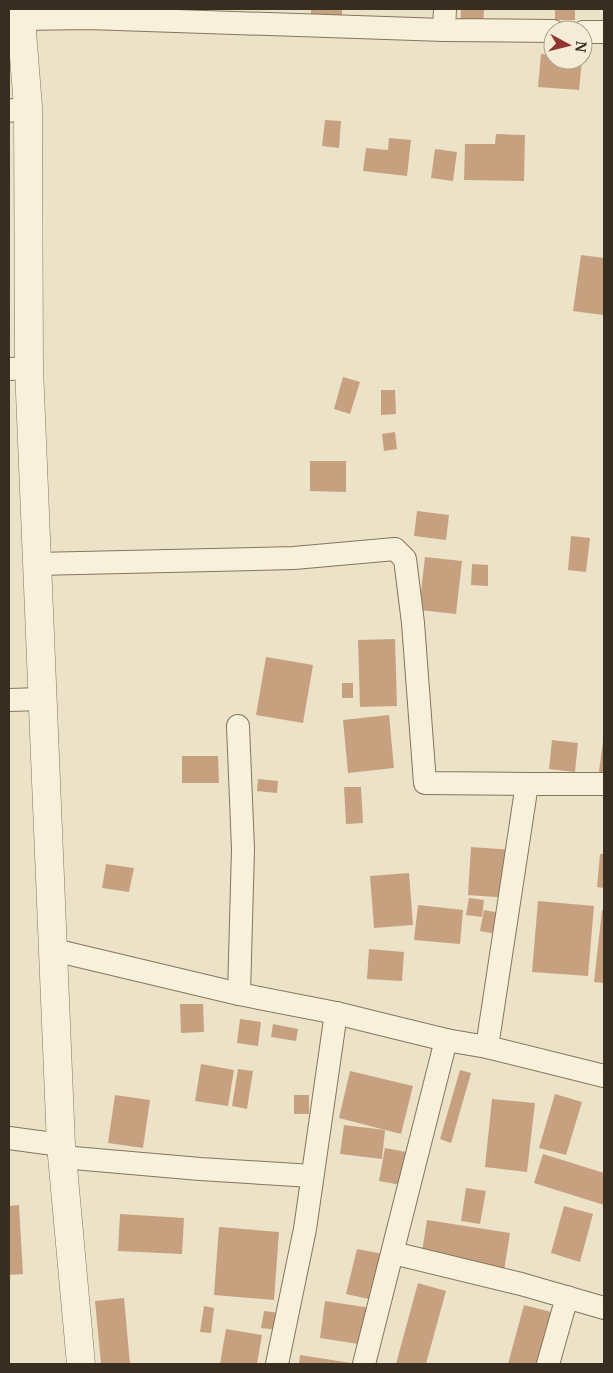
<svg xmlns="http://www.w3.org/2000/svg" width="613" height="1373" font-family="Merriweather,serif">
	<rect width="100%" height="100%" fill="#ece2c7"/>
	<g fill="#c7a17f">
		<polygon points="311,9 342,9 342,18 311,17"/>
		<polygon points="461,9 484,9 483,27 460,27"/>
		<rect x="555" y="9" width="20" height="11"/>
		<polygon points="541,54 553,55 553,60 582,60 579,90 538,87"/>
		<polygon points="325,120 341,121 339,148 322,146"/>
		<polygon points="496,134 525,135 524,181 464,180 465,144 495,144"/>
		<polygon points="389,138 411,140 407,176 363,171 366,148 388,150"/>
		<polygon points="435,149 457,152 453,181 431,178"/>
		<polygon points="581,255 604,258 603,315 573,311"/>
		<polygon points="343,377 360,382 350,414 334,409"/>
		<polygon points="381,390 395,390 396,414 381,415"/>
		<polygon points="395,432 397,449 384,451 382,434"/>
		<polygon points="310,461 346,461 346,492 310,491"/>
		<polygon points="417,511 449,515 446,540 414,536"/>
		<polygon points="571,536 590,538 586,572 568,570"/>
		<polygon points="425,557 462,561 456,614 419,610"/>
		<polygon points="472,564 488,565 488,586 471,585"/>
		<polygon points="395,639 397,706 360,707 358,640"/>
		<polygon points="266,657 313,665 303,723 256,715"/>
		<rect x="342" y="683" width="11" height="15"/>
		<polygon points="389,715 394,768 348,773 343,720"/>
		<polygon points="552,740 578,743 575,772 549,769"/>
		<polygon points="603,741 604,741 604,772 599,772"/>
		<polygon points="182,756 218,756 219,783 182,783"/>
		<polygon points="258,779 278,781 277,793 257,791"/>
		<polygon points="344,787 361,787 363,823 346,824"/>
		<polygon points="471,847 513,850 509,898 468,895"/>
		<polygon points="600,854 604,854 604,888 597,887"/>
		<polygon points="106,864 134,868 129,892 102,888"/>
		<polygon points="409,873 413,925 374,928 370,876"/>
		<polygon points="469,898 484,900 482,917 466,915"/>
		<polygon points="538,901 594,906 588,976 532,972"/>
		<polygon points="418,905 463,910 460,944 414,940"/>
		<polygon points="484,910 505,914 502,935 480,931"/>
		<polygon points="602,910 604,910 604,983 594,982"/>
		<polygon points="369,949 404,952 402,981 367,979"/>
		<polygon points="180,1004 203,1004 204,1032 181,1033"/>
		<polygon points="240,1019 261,1022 258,1046 237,1043"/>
		<polygon points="273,1024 298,1029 296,1041 271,1037"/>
		<polygon points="201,1064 234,1070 228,1106 195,1101"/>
		<polygon points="238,1069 253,1071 247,1109 232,1106"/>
		<polygon points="460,1070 471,1073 451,1143 440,1139"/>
		<polygon points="350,1071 413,1086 401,1134 339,1118"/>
		<polygon points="555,1094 582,1102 566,1155 539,1148"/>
		<polygon points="115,1095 150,1100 143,1148 108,1143"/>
		<rect x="294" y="1095" width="15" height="19"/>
		<polygon points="492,1099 535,1103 527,1172 485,1167"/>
		<polygon points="344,1125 385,1130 382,1159 340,1154"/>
		<polygon points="385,1148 412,1153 406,1186 379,1181"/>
		<polygon points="543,1154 604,1173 604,1205 534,1183"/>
		<polygon points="466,1188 486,1191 480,1224 461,1221"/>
		<polygon points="19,1205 23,1274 9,1275 9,1206"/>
		<polygon points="564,1206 593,1214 580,1262 551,1253"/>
		<polygon points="120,1214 184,1218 182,1254 118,1251"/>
		<polygon points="427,1220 510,1233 504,1271 421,1258"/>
		<polygon points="219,1227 279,1232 274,1300 214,1295"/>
		<polygon points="357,1249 383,1254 373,1300 346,1294"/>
		<polygon points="418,1283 446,1291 426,1364 396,1364"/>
		<polygon points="124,1298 130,1364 101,1364 95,1301"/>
		<polygon points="325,1301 371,1308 365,1345 320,1338"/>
		<polygon points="524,1305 551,1312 537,1364 508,1364"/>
		<polygon points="204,1306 214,1308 211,1333 200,1332"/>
		<polygon points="264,1311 280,1313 277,1330 261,1328"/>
		<polygon points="226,1329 262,1335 257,1364 220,1364"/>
		<polygon points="300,1355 351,1363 351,1364 299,1364"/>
	</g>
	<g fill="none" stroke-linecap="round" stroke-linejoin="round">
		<g stroke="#86755d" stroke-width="24">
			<g id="minor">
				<polyline points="21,19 88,18 444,30 553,31"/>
				<polyline points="444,30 445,9"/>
				<polyline points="583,32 604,32"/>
				<polyline points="9,111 28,107"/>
				<polyline points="9,369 29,368"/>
				<polyline points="36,564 294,558 395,549 405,559 413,623 425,783 527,784"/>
				<polyline points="9,700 42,699"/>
				<polyline points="238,726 243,849 239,994"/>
				<polyline points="54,950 239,994 336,1013 446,1040 487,1047 604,1076"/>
				<polyline points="487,1047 527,784 604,784"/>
				<polyline points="9,1138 61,1145"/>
				<polyline points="62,1157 200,1169 312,1176"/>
				<polyline points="393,1253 521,1284 604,1308"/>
				<polyline points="277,1364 305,1229 336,1013"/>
				<polyline points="364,1364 446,1040"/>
				<polyline points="548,1364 567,1297"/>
			</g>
		</g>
		<g stroke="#86755d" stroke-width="29">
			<polyline id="tertiary" points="19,9 21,19 28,107 29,368 61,1145 81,1364"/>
		</g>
		<use href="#minor" stroke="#f7f0da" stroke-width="22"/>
		<use href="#tertiary" stroke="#f7f0da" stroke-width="28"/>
	</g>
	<rect width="613" height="1373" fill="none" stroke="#372d20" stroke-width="20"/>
	<g transform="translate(568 45) rotate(97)"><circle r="24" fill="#f4ecd6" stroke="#a8a08d"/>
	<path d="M0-4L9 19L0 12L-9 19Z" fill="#923531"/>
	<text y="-8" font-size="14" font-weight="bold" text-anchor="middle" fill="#372d20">N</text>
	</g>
</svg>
